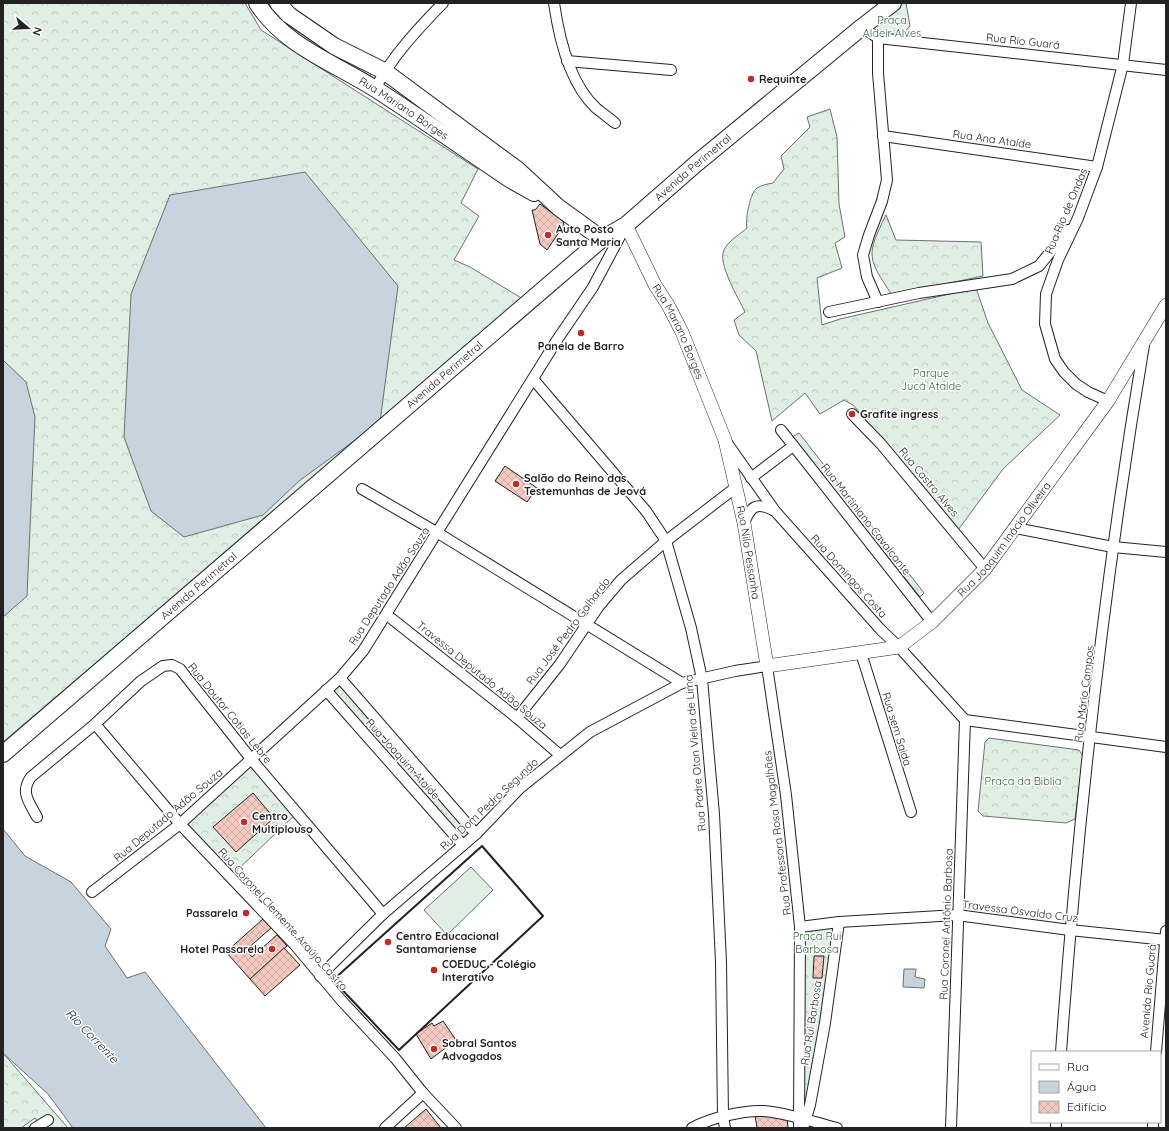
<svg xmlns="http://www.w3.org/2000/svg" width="1169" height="1131" font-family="Quicksand,sans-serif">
	<defs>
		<pattern id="grass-dots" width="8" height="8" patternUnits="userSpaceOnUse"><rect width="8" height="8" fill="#e0efe3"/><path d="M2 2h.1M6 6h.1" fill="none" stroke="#c0cdc2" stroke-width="1.8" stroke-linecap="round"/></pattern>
		<pattern id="forest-crowns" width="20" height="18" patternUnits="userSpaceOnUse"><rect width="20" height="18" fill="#e0efe3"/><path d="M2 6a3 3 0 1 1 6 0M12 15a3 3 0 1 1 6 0" fill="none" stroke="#c0cdc2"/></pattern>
		<pattern id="building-cross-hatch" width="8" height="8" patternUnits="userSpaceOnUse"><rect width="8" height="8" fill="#f3c9c0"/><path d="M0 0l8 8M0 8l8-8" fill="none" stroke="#d0aca5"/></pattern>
	</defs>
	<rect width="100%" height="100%" fill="#fff"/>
	<polygon fill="url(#grass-dots)" stroke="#6f6f6f" points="340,678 476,834 463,845 326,690"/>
	<g fill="url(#forest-crowns)" stroke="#6f6f6f">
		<polygon points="3,3 245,3 261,30 478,169 461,203 479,216 454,260 470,267 523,299 3,742"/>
		<polygon points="262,3 277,3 373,71 368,79 285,29"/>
		<polygon points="901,3 906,3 910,26 903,34 893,41 866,30"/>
		<path d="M830,109l7,28 2,67 6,33 -10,6 7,25 -25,10 5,47 18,-6 136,-31 12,35 34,67 38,25 -57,54 -45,61 -105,-125 -9,-5 -24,14 -15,-21 -33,28 -16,-70 -17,-16 -5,-15 11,-8c-6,-13 -28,-49 -21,-62 4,-9 15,-15 23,-22 -2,-9 3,-35 10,-40 5,-3 10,-4 16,-5l11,-14 -3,-13 29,-29 -3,-10z"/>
		<path d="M886,215l10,25 85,2 2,34 -91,19c-25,-37 -26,-40 -6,-80z"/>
		<polygon points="799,433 924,593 920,597 792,437"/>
		<polygon points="989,738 1079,750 1083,756 1075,819 1066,823 983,816 978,811 985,742"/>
		<polygon points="252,760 297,813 230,877 180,824"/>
		<polygon points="839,922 803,1128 800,927"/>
		<polygon points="3,1053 68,1128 43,1128 35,1118 21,1128 3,1128"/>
	</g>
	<polygon fill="#e0efe3" stroke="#6f6f6f" points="471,867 493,890 447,935 424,910"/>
	<g fill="#c7d3dd" stroke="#6f6f6f">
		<polygon points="305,172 398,286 380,422 299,481 263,515 184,537 151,511 124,437 131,294 170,195"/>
		<polygon points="3,360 26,382 35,417 27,596 3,617"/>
		<polygon points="3,829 25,856 71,882 111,929 105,946 127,978 145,972 266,1128 73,1128 48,1094 3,1053"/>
		<polygon points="904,969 916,969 915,977 925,979 924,988 903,987"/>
	</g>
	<g fill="url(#building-cross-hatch)" stroke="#222">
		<polygon points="540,204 563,221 564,225 547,250 540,244 532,210 535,210"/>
		<polygon points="505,466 537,488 527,502 495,481"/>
		<polygon points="253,793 274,818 236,852 213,827"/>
		<polygon points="263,919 271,928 246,950 252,957 277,935 287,946 250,979 226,952"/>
		<polygon points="284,948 300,965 265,996 250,979"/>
		<polygon points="814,956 824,956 822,978 813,978"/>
		<polygon points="443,1021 456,1040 431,1059 416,1034 432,1023 434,1026"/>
		<polygon points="426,1109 441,1128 404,1128"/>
		<polygon points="755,1115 787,1118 788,1128 757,1128"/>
	</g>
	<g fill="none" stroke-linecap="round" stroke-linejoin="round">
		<g stroke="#222" stroke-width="12">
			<g id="minor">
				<path d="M554,3c5,35 15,80 42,105 6,5 13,10 19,15"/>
				<polyline points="862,27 878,38 878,73 887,180 882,201 869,235 863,255 867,277 878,302"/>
				<polyline points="878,38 1166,70"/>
				<polyline points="567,61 671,70"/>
				<path d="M375,89c17,-33 43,-60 68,-86"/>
				<polyline points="883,136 1097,167"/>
				<polyline points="829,312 919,293 1012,279 1039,266 1068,230"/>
				<polyline points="533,379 646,511 666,541 691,628 702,679 714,814 721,962 723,1116 725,1128"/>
				<polyline points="1108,401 1088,392 1076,384 1064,372 1055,359 1045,324 1046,294 1058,260 1078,218 1097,167 1123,64 1131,3"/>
				<polyline points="852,414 881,444 985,569"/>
				<polyline points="781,430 932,622"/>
				<polyline points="727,443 775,511 881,630 899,647 965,720"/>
				<polyline points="751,478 793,446"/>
				<polyline points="362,489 438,533 682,683"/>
				<path d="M744,523c7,-17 12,-21 29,-13"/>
				<polyline points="1015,528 1113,547 1166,552"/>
				<polyline points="387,615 517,718 560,755"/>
				<polyline points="861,653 911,812"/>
				<polyline points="340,678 476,834"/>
				<polyline points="326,690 463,845"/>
				<polyline points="517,718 560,664 599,606 621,580 666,541 735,488"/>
				<polyline points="965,720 1166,747"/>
				<polyline points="95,724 180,824 294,944 341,1000 395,1058 423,1093 456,1128"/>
				<path d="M37,817c-8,-15 -17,-25 -6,-40l64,-53 46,-43 22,-15 9,-1 8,4 72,91 131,154"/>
				<polyline points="92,892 180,824 340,678 363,651 557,340 593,287 625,227"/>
				<polyline points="800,927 839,922 957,915 1070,930 1166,940"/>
				<polyline points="320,976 383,914 476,834 520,788 590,732 682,683 735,671 767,666 786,795 800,927 799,1128"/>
				<path d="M1061,1052c17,-235 44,-475 83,-707"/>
				<polyline points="1156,1052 1166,931"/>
				<polyline points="35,1128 48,1120"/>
				<polyline points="385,1128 423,1093"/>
				<path d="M692,1128c18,-10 51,-18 72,-17 24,2 49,11 73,17"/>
				<polyline points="803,1128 810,1105 825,1023 839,922"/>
				<polyline points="951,1128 965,720"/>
				<polyline points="1056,1128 1056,1122"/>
				<polyline points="1153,1128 1153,1122"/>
			</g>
		</g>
		<g stroke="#222" stroke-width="14">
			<g id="tertiary">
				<path id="s1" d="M626,225l29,60 13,20 14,27 43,108 19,83 23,143 132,-19 33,-25 53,-53 30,-41 93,-127 58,-96"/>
			</g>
		</g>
		<g stroke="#222" stroke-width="18">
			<g id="primary">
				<path id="s2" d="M257,3c27,43 78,60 120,87 45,29 89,60 134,90l23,13"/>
				<polyline points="278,3 289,15 334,46 384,71 518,170 558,207 602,239"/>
				<path id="s3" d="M3,754l599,-515 24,-14 71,-62 165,-136 31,-24"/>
			</g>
		</g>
		<use href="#minor" stroke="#fff" stroke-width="10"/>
		<use href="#tertiary" stroke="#fff" stroke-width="13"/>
		<use href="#primary" stroke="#fff" stroke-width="16"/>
		<polygon stroke="#222" stroke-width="2" points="482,846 543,916 399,1050 333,980"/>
	</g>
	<g fill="#c62828" stroke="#fff" stroke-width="1.5">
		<circle cx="751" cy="79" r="4"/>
		<circle cx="548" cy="235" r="4"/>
		<circle cx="581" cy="333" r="4"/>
		<circle cx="852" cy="414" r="4"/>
		<circle cx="516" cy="484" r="4"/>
		<circle cx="244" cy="822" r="4"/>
		<circle cx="246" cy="913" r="4"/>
		<circle cx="388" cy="942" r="4"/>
		<circle cx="272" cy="949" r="4"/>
		<circle cx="434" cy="970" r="4"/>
		<circle cx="434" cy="1049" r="4"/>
	</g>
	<g text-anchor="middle" stroke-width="3" stroke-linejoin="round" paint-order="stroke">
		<g font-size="11" fill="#2f5e38" stroke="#fff">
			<text x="892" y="24">Praça<tspan x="892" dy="13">Aldeir Alves</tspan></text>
			<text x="931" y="377">Parque<tspan x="931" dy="13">Jucá Ataíde</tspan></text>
			<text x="1023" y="785">Praça da Biblia</text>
			<text x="817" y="940">Praça Rui<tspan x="817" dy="13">Barbosa</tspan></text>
		</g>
		<g font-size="11" fill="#222" stroke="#fff">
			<text transform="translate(1023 41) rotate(6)" y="4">Rua Rio Guará</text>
			<text dy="4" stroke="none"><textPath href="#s2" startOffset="182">Rua Mariano Borges</textPath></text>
			<text transform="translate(992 139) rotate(8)" y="4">Rua Ana Ataíde</text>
			<text dy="4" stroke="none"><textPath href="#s3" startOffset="906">Avenida Perimetral</textPath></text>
			<text transform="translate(1066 211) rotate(-67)" y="4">Rua Rio de Ondas</text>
			<text dy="4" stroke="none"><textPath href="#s1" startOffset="119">Rua Mariano Borges</textPath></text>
			<text dy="4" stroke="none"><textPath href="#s3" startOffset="582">Avenida Perimetral</textPath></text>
			<text transform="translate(929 482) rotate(50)" y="4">Rua Castro Alves</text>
			<text transform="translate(866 519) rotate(52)" y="4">Rua Martiniano Cavalcante</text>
			<text dy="4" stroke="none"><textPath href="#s1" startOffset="752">Rua Joaquim Inácio Oliveira</textPath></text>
			<text dy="4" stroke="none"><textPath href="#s1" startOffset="352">Rua Nilo Pessanha</textPath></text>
			<text transform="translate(849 576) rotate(48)" y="4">Rua Domingos Costa</text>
			<text dy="4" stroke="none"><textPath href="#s3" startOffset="258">Avenida Perimetral</textPath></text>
			<text transform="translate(389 586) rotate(-57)" y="4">Rua Deputado Adão Souza</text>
			<text transform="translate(568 631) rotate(-53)" y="4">Rua José Pedro Galhardo</text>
			<text transform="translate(482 675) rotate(39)" y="4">Travessa Deputado Adão Souza</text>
			<text transform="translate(1084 694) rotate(-83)" y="4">Rua Mário Campos</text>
			<text transform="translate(230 713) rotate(51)" y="4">Rua Doutor Cotias Lebre</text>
			<text transform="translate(897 729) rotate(73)" y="4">Rua sem Saida</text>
			<text transform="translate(695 753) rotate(-95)" y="4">Rua Padre Oton Vieira de Lima</text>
			<text transform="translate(403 759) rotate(48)" y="4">Rua Joaquim Ataíde</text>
			<text transform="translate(489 804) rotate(-43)" y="4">Rua Dom Pedro Segundo</text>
			<text transform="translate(168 815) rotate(-40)" y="4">Rua Deputado Adão Souza</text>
			<text transform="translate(777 833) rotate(-97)" y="4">Rua Professora Rosa Magalhães</text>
			<text transform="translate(1020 911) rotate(7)" y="4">Travessa Osvaldo Cruz</text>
			<text transform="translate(283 919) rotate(48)" y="4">Rua Coronel Clemente Araújo Castro</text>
			<text transform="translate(946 924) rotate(-88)" y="4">Rua Coronel Antônio Barbosa</text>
			<text transform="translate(1148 991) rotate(-85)" y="4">Avenida Rio Guará</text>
			<text transform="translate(811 1023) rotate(-81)" y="4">Rua Rui Barbosa</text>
		</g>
		<g font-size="11" font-weight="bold" fill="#222" stroke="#fff" text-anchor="start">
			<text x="759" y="83">Requinte</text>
			<text x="556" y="233">Auto Posto<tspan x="556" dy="13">Santa Maria</tspan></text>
			<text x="581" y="350" text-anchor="middle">Panela de Barro</text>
			<text x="860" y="418">Grafite ingress</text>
			<text x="524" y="482">Salão do Reino das<tspan x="524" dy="13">Testemunhas de Jeová</tspan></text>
			<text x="252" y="820">Centro<tspan x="252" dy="13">Multiplouso</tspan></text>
			<text x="238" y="917" text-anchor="end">Passarela</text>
			<text x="396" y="940">Centro Educacional<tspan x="396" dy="13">Santamariense</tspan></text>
			<text x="264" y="953" text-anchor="end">Hotel Passarela</text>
			<text x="442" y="968">COEDUC - Colégio<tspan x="442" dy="13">Interativo</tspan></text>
			<text x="442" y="1047">Sobral Santos<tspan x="442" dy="13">Advogados</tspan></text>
		</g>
		<g font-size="12" font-style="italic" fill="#222" stroke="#fff">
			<text transform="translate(92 1036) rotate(46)" y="4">Rio Corrente</text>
		</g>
	</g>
	<rect width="1169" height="1131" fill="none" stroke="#222222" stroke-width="8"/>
	<rect x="1031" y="1051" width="130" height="72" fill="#ffffff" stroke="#a7a7a7"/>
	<rect x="1039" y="1064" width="20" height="6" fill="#ffffff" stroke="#a7a7a7"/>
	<text x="1067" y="1071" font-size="12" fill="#222222">Rua</text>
	<rect x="1039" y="1081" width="20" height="12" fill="#c7d3dd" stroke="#a7a7a7"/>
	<text x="1067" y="1091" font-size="12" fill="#222222">Água</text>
	<rect x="1039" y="1101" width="20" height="12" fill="url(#building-cross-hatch)" stroke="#a7a7a7"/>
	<text x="1067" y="1111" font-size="12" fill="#222222">Edifício</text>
	<g transform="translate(28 28) rotate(109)" stroke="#ffffff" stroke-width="3" paint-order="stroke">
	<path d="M0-3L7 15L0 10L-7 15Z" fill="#222222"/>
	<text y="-6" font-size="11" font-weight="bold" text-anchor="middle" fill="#222222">N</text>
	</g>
</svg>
